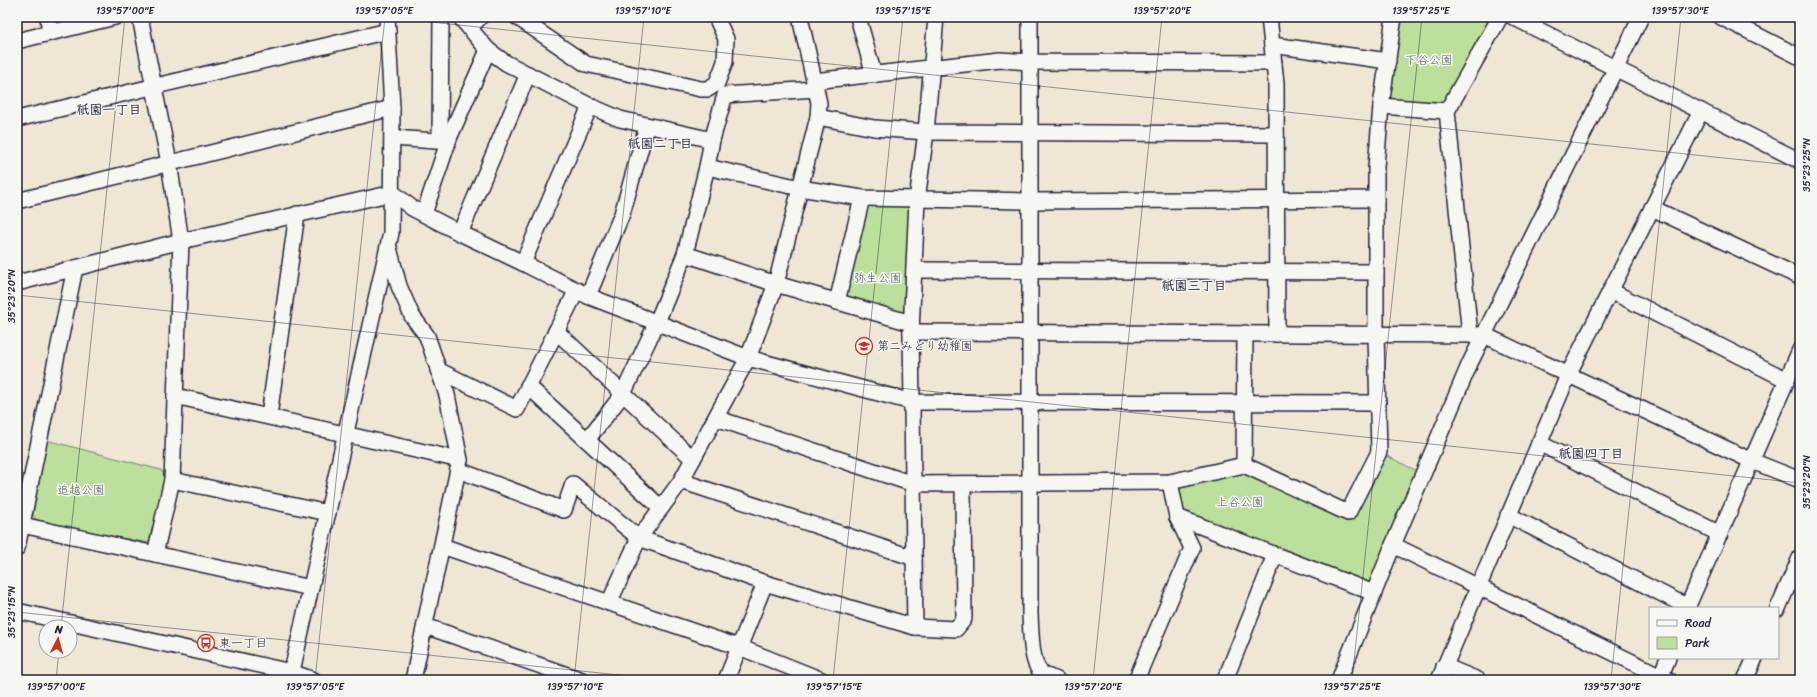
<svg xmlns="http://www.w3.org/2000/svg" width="1817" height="697" font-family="Sriracha,'Klee One',sans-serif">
	<rect width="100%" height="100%" fill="#efe7d6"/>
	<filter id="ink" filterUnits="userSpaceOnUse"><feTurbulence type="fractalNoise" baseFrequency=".025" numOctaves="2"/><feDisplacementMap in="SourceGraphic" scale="8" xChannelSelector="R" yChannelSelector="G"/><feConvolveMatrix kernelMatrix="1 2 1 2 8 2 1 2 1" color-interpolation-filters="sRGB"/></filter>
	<g filter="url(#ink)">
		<g fill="#bce09b" stroke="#6f816b">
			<polygon points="1394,17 1500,17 1447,111 1381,106"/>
			<polygon points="862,198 917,200 911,323 837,302"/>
			<polygon points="50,441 161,470 166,478 153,539 149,543 37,522 33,514 47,442"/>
			<polygon points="1379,452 1423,474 1374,593 1177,517 1170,482 1244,465 1348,513"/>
		</g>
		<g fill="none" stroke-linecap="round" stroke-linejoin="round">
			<g stroke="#22223b" stroke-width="18">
				<g id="minor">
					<polyline points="48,17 50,33"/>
					<polyline points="140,17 169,163 181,241 172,480 155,554"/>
					<polyline points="460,17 488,50 506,63 590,106 620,119 712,140"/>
					<polyline points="517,17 586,64 701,89 708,89 717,83 725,62 726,39 716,17"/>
					<polyline points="858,17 874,75"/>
					<path d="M1030,17v597c1,14 0,52 13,60 4,3 10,4 14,6"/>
					<polyline points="1269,17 1276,83 1277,334"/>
					<polyline points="1513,17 1800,161"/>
					<polyline points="1721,17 1800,57"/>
					<polyline points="470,28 480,17"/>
					<polyline points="17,41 115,17"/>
					<polyline points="1272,45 1388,61"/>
					<polyline points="814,81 1000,60 1030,62 1274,63"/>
					<polyline points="1381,106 1447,111"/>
					<polyline points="818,117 874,128 926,132 1276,134"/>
					<polyline points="17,119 388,31"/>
					<polyline points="393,138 436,141 448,136"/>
					<polyline points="440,140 441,17"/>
					<polyline points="707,167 800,188 862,198 1030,201 1376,199"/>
					<polyline points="17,201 392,108"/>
					<polyline points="1652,208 1800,277"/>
					<polyline points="424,214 450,136 488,50"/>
					<polyline points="460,233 528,74"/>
					<polyline points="389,248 399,286 412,316 427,336 447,395 460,460 413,680"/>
					<polyline points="685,254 776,284 911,323"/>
					<polyline points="523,263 590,106"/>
					<polyline points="914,270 1376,272"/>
					<polyline points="17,283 181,241 393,193 412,208 460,233 523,263 588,296 748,358 912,402 1378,403"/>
					<polyline points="1611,291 1787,380"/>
					<polyline points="588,296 622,214 647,126"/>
					<polyline points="837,302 862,198"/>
					<polyline points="556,331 693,459"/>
					<polyline points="911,332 1484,335 1752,461 1800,480"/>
					<polyline points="1470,335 1447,111 1500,17"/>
					<polyline points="438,370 517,409 577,290"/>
					<polyline points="528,386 661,508"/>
					<polyline points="175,396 460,460"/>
					<polyline points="269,416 297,214"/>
					<polyline points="716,418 913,484 1170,482 1244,465 1348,513 1379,452 1376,334 1376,167 1381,106 1394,17"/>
					<polyline points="587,440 623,394 657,322 685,254 707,167 712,140 725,95 816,89"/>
					<polyline points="1539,443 1720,534"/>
					<polyline points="1244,465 1245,333"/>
					<polyline points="458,470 564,510 573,484 639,538 765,583 915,627 956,629 964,619 963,484"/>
					<polyline points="172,480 328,513"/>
					<polyline points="681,481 914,558"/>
					<polyline points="1508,515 1688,607"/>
					<polyline points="1177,517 1374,593"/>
					<polyline points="22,525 311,588"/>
					<polyline points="1393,545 1669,680"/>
					<polyline points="442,546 739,647 822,680"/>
					<polyline points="17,548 75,268"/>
					<polyline points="609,603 639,538 681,481 748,358 776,284 818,117 819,103 800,17"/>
					<polyline points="1687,608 1800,350"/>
					<polyline points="1778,608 1800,558"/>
					<polyline points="17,611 291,672 314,680"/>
					<polyline points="425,626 582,680"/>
					<polyline points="915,627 911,332 917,200 926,132 936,17"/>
					<polyline points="1444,666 1478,680"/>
					<polyline points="290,680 391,233 392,108 387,17"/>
					<polyline points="726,680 765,583"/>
					<polyline points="1136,680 1192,548 1177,517 1170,482"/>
					<polyline points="1225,680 1275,555"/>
					<polyline points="1339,680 1393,545 1470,363 1641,17"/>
					<polyline points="1439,680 1569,373 1701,111"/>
					<polyline points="1659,680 1668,658"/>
					<polyline points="1745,680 1755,658"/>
				</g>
			</g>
			<use href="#minor" stroke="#f6f6f2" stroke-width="15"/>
		</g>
	</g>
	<path fill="none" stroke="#22223b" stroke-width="1" stroke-opacity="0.45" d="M383,17l1417,149M17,295l1783,188M17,612l650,68M61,627l64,-610M56,680l3,-29M315,680l70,-663M574,680l70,-663M833,680l70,-663M1093,680l69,-663M1352,680l70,-663M1611,680l70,-663"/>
	<defs>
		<g id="school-ring" transform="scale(0.9)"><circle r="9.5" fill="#f6f6f2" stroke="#c8321e" stroke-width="1.5"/><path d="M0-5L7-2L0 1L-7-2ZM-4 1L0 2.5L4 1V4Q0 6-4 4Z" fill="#c8321e"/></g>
		<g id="bus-ring" transform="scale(0.9)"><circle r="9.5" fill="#f6f6f2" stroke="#c8321e" stroke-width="1.5"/><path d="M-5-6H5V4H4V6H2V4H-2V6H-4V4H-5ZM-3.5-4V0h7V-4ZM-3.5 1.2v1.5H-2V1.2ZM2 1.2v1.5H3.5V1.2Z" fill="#c8321e"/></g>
	</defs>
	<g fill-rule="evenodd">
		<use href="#school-ring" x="864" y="346"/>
		<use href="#bus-ring" x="206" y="643"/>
	</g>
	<g text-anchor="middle" stroke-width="3" stroke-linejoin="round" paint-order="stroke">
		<g font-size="12" fill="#505b58" stroke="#f6f6f2">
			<text x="1429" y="64">下谷公園</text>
			<text x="878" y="282">弥生公園</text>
			<text x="81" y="494">追越公園</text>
			<text x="1240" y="506">上谷公園</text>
		</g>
		<g font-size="12" fill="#22223b" stroke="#f6f6f2" text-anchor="start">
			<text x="877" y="350">第二みどり幼稚園</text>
			<text x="219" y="647">東一丁目</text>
		</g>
		<g font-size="13" font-weight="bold" fill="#22223b" stroke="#f6f6f2">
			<text x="109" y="114">祇園一丁目</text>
			<text x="660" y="148">祇園二丁目</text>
			<text x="1194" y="290">祇園三丁目</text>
			<text x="1591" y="458">祇園四丁目</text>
		</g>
	</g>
	<rect width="1817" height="697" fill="none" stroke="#f6f6f2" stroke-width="44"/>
	<rect x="1649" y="607" width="130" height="52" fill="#f6f6f2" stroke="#a1a1a9"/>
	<rect x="1657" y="620" width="20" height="6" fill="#f6f6f2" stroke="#a1a1a9"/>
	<text x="1685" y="627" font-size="12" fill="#22223b">Road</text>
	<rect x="1657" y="637" width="20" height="12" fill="#bce09b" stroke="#a1a1a9"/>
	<text x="1685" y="647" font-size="12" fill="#22223b">Park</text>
	<g transform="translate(58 639) rotate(6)"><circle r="19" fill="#f6f6f2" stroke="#a1a1a9"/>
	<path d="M0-3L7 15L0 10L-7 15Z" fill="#c8321e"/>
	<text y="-6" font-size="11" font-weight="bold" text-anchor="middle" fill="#22223b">N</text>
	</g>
	<rect x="22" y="22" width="1773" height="653" fill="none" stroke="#22223b" stroke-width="1.5"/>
	<g font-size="10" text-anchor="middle" fill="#22223b">
		<text x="125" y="14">139°57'00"E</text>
		<text x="384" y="14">139°57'05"E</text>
		<text x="643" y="14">139°57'10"E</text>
		<text x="903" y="14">139°57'15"E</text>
		<text x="1162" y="14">139°57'20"E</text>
		<text x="1421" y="14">139°57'25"E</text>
		<text x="1680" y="14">139°57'30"E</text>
		<text transform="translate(1806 165) rotate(-90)" y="4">35°23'25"N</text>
		<text transform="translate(11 296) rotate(-90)" y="4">35°23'20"N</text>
		<text transform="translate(1806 482) rotate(-90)" y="4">35°23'20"N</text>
		<text transform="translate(11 612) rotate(-90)" y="4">35°23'15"N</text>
		<text x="56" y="690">139°57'00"E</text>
		<text x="315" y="690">139°57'05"E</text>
		<text x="575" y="690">139°57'10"E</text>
		<text x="834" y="690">139°57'15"E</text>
		<text x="1093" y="690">139°57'20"E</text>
		<text x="1352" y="690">139°57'25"E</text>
		<text x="1612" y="690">139°57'30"E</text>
	</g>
</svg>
